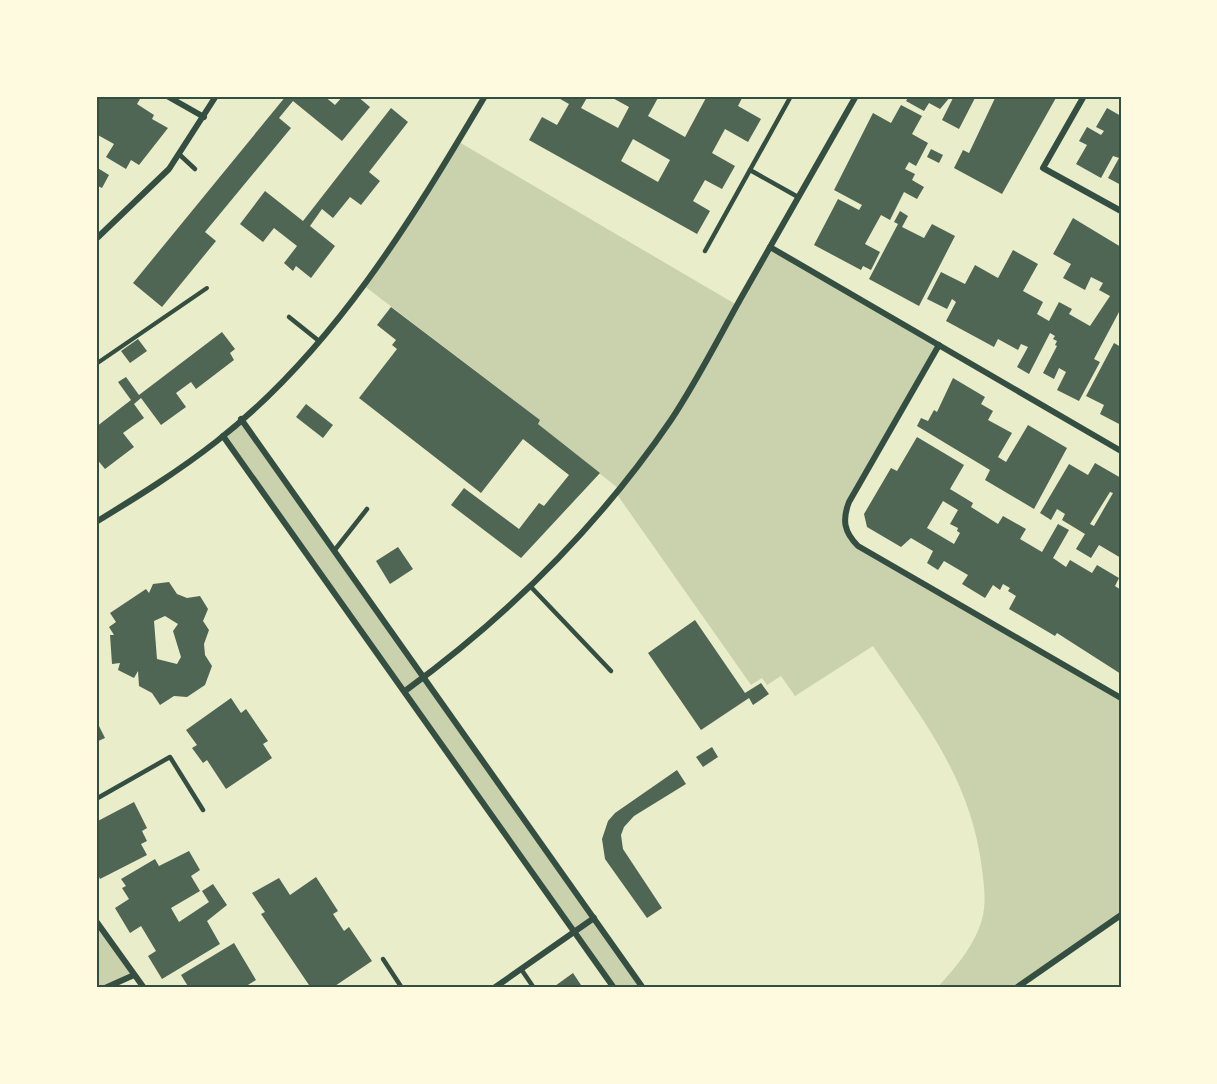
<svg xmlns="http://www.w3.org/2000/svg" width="1217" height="1084" font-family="Arial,sans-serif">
	<rect width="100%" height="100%" fill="#e9edc9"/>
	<g fill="#cad2ad">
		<path d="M459,142l278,163 33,-58 169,98 -94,166 6,28 270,159v217l-105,73h-79c19,-21 40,-45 46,-73 3,-14 1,-31 -1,-46 -11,-91 -60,-150 -109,-223l-78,50 -14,-20 -14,9 -5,-7 -11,7 -135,-192 3,-4 -81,-65 2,-4 -177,-135z"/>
		<polygon points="241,419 643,988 614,988 223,436"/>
		<polygon points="96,921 134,975 105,988 96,988"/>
	</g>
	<g fill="#4f6655" fill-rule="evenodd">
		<polygon points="96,96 136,96 140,99 137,104 154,115 152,119 168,128 139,165 131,160 126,169 106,157 114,144 96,134"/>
		<polygon points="286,96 324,96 335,105 343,96 357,96 370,107 342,141 293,101 279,118 291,128 205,232 216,241 162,307 133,283"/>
		<path d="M555,96h33l-7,12 37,20 11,-21 -20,-11h50l-11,20 37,21 22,-41h36l-5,10 23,13 -13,23 -23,-13 -13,24 23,13 -13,23 -17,-9 -12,21 17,10 -13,23 -168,-94 13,-23 15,8 12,-21zM633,139l37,21 -12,22 -37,-21z"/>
		<polygon points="909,96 951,96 940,109 929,103 924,111 906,101"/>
		<polygon points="954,96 976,96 959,129 942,120"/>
		<polygon points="996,96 1057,96 1002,194 954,168 963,150 969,153"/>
		<polygon points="901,105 922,116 912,134 928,143 916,166 909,162 905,169 915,174 912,180 924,187 917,199 904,192 890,220 881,215 865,244 880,252 871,270 863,266 861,270 814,245 838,199 859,210 862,205 834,190 873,113 891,123"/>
		<polygon points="391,108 408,122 369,172 380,181 361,205 350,197 333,218 322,209 310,226 335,246 311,278 296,266 293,271 284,263 297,246 274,228 263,242 240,224 265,191 303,221"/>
		<polygon points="1107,108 1121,116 1121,185 1108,178 1119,158 1113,156 1101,178 1076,164 1087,145 1079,141 1087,127 1101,135 1104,131 1096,127"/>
		<polygon points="931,149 943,155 939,163 927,157"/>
		<polygon points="96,167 109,175 102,188 96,185"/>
		<polygon points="900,211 908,216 902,227 924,238 932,224 955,236 919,306 869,279 898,224 894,222"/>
		<polygon points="1073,218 1121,247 1121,313 1119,312 1094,359 1100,362 1079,401 1057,390 1066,372 1059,368 1054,379 1043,373 1057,346 1055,345 1057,341 1053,339 1055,336 1050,333 1029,374 1017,367 1028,347 1021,344 1018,350 998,339 994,347 946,321 956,302 952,299 947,309 927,299 941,272 965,284 975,265 998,278 1013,250 1038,264 1023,291 1043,302 1037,314 1049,321 1059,302 1072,309 1069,314 1090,326 1110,296 1099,290 1103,283 1091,277 1085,290 1063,278 1071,264 1053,254"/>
		<polygon points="391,307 540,420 538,424 600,473 521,558 451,505 464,488 519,529 539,503 544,506 569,475 523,439 481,493 359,398 397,349 392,345 396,340 377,325"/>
		<polygon points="222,332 235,349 230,353 234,360 196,389 191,382 176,393 186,407 161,425 141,398 134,404 144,418 123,433 134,447 105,469 96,458 96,427 131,400 118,382 126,377 139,395"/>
		<polygon points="138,339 147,351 130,363 121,351"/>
		<polygon points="1114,343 1121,347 1121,425 1100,414 1104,405 1086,396"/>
		<polygon points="953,378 985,397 981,404 993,411 988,420 1012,433 998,457 1006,462 1028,425 1067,448 1034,509 985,480 990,470 917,426 921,418 928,421 934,410 937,412"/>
		<polygon points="306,404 333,425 323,438 296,417"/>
		<path d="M917,437l47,28 -14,24 23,14 -2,4 27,17 5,-8 23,13 -6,10 22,13 16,-28 11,6 -16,28 13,9 4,-7 22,13 5,-8 22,13 -4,8 6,4v84l-64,-41 -2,3 -46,-27 7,-13 -8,-5 2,-3 -7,-4 -3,6 -7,-5 -8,13 -23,-14 6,-9 -24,-14 -6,9 -11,-7 6,-12 -22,-13 -10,9 -34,-20 -3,-13 27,-46 6,3zM943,501l15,9 -8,14 8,4 -1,3 3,2 -6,11 -27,-16z"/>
		<path d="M1095,463l26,15v80l-22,-13 -8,13 -15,-9 9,-15 -23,-14 3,-6 -8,-5 -6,11 -11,-7 29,-49 19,11zM1110,492l3,1 -19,33 -4,-2z"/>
		<polygon points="398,547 413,569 390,584 376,561"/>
		<path d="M169,582l8,12 10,4 13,-2 8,13 -5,12 6,9 -5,14 1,11 7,11 -7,19 -18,12 -13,-1 -14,9 -8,-12 -13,-7 -1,-15 -4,7 -16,-8 2,-7 -8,1 -2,-29h4l-5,-8 7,-5 -6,-9 36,-24 3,4 4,-9zM165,616l13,8 -5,7 8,26 -4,7 -20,-5 -3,-38z"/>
		<polygon points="695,620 745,693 761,683 769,694 753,705 749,698 701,730 648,653"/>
		<polygon points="231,698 241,713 246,709 268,741 263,744 272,758 226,789 207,760 203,763 192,748 197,745 186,730"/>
		<polygon points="96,720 105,738 96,742"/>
		<polygon points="712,747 718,757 703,767 696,757"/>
		<polygon points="677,770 686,784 634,816 624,827 621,835 623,849 662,908 647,918 605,859 602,839 608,821 615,813"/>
		<polygon points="134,802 147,828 142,831 147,841 141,844 147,855 100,879 96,871 96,822"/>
		<polygon points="189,851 200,870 191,876 200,891 171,908 179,922 209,902 202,891 213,884 227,905 207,921 220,944 162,979 148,956 156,951 141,926 130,933 115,908 129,899 122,888 126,886 121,879 155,859 159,866"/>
		<polygon points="316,877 338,911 333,914 344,931 349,927 372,961 332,988 311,988 261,914 265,912 252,893 279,878 290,895"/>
		<polygon points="234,943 256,980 243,988 189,988 181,975"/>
		<polygon points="573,973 583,988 557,988 555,986"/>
	</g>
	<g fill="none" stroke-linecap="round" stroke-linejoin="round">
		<polyline stroke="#344e41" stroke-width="4" points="96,364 207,288"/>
		<g stroke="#344e41" stroke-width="4.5">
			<polyline points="180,155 195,169"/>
			<polyline points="750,170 798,197"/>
			<polyline points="705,251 791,96"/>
			<polyline points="289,317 319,341"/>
			<polyline points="334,551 367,509"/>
			<polyline points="531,587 611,671"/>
			<polyline points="96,799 170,757 203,810"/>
			<polyline points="383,959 402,988"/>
			<polyline points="521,969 534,988"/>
		</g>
		<g stroke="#344e41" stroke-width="6">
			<polyline points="167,96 204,117"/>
			<polyline points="1084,96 1043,168 1121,211"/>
			<polyline points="96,239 169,169 216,96"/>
			<polyline points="770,247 1121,451"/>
			<path d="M939,345l-90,157c-7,18 -5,30 9,44l263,152"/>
			<polyline points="241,419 643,988"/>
			<polyline points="223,436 614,988"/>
			<path d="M96,522c41,-25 83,-51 121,-81 116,-91 194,-220 268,-345"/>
			<path d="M405,691c104,-76 193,-164 266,-271 26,-39 47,-81 70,-122 38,-68 77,-135 115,-202"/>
			<polyline points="96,921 144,988"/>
			<polyline points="105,988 134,975"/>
			<polyline points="494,988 594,918"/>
			<polyline points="1016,988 1121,915"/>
		</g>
	</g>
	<rect width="1217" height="1084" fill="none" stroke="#fefae0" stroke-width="195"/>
	<rect x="98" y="98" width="1022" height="888" fill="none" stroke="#344e41" stroke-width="2"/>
</svg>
